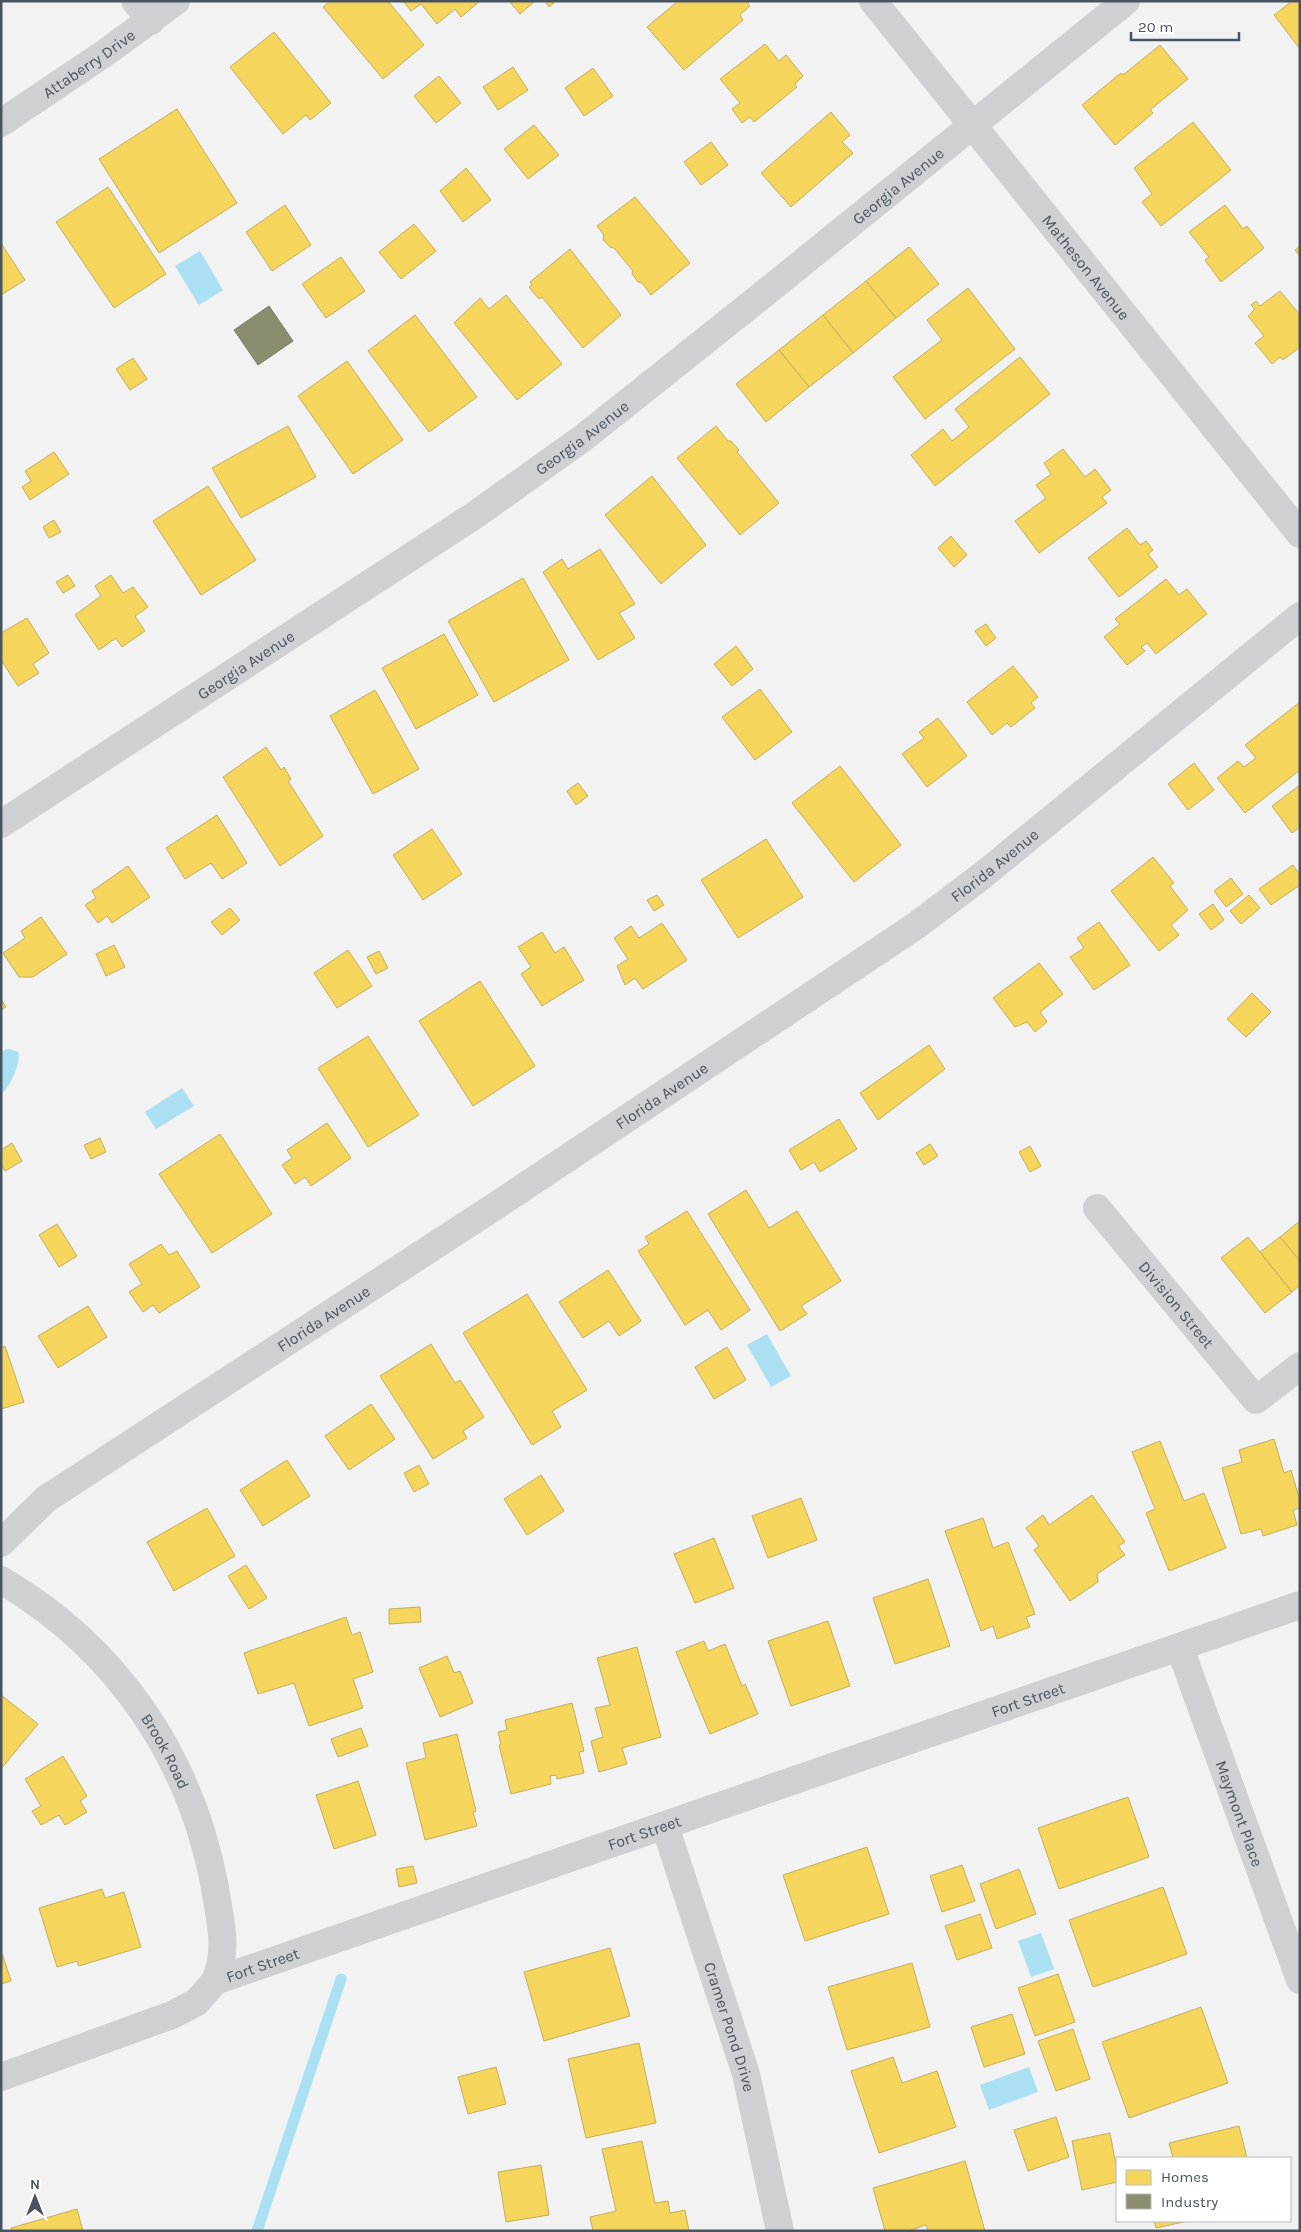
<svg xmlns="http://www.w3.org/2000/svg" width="1301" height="2232" font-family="Karla,sans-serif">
	<rect width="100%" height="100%" fill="#f3f2f2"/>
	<g fill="#aae0f1">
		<polygon points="200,251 223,290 199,305 175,266"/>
		<path d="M9,1049l9,3c4,10 -9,36 -17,43v-41l3,-4z"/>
		<polygon points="182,1088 194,1106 156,1129 145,1112"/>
		<polygon points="767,1334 791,1376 771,1387 747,1345"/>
		<polygon points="1041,1933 1054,1969 1031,1977 1018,1941"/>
		<polygon points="1029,2067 1038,2092 989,2110 980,2085"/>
	</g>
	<g fill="#f6d55c" stroke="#c2ae5d">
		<polygon points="330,1 388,1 424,45 383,79 323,7"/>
		<polygon points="403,1 480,1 461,17 455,9 437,24 421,4 411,11"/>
		<polygon points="509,1 535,1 520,14"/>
		<polygon points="545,1 556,1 549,7"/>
		<polygon points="678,1 746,1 750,6 740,15 743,20 684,70 647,27"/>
		<polygon points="1292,1 1300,1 1300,49 1274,15"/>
		<polygon points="274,32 331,103 310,120 306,115 283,134 230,67"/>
		<polygon points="765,44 779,61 786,55 803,76 795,84 797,87 754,122 750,117 742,123 732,109 740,103 720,79"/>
		<polygon points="1160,45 1188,79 1150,110 1153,113 1115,145 1082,105 1121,73 1123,75"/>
		<polygon points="513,67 528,90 498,110 483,87"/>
		<polygon points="593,68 613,96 584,116 565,88"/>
		<polygon points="439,76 461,103 436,123 414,96"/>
		<polygon points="177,109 237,203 159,253 99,159"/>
		<polygon points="831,112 850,135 842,142 853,153 791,207 761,173"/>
		<polygon points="1193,122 1231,170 1161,226 1142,202 1152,194 1134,168"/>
		<polygon points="534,125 559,155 528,179 504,149"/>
		<polygon points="711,142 728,165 701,185 684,162"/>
		<polygon points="466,168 491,200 463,222 440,191"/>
		<polygon points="108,187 166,274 114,308 56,222"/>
		<polygon points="635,197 690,263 651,295 642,283 638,282 632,274 633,271 614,248 610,247 603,240 604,235 597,226"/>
		<polygon points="285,205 311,245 272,271 246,232"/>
		<polygon points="1225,205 1243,229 1247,226 1264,248 1221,282 1205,260 1209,257 1189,232"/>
		<polygon points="414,224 436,251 401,279 379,252"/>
		<polygon points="1,243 25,280 1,295"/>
		<polygon points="1300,246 1300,256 1295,250"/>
		<polygon points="909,247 939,284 896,318 866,281"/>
		<polygon points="570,249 621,315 583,348 542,297 539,299 529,287 532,285 530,282"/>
		<polygon points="341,257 365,291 326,318 302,284"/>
		<polygon points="866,281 896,318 853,353 823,315"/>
		<polygon points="968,288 1015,349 925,419 893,377 942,340 927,320"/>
		<polygon points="1280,291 1300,315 1300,347 1283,360 1280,357 1272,364 1255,343 1264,336 1248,316 1255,309 1251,305 1256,301 1260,306"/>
		<polygon points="506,295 562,364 517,400 454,323 480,298 489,309"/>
		<polygon points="415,315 477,397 429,432 368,351"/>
		<polygon points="823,315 853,353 809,387 779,350"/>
		<polygon points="779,350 809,387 766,422 736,384"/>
		<polygon points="1020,357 1050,394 935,486 911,455 943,429 952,441 969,427 955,409"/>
		<polygon points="133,358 147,379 130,390 116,369"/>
		<polygon points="347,361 403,440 353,474 298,396"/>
		<polygon points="288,426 316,477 241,518 212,468"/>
		<polygon points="716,426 728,441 731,441 739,450 737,452 779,503 740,535 677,458"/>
		<polygon points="1063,449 1085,477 1095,469 1111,490 1102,497 1107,503 1039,553 1015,521 1046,498 1036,485 1051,474 1044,463"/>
		<polygon points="54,452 69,474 30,500 22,487 31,481 25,471"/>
		<polygon points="652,476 706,545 661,584 605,515"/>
		<polygon points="208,486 256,560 201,595 153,521"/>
		<polygon points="54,520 61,532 49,538 43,527"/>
		<polygon points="1127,528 1140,545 1146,541 1153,550 1148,554 1158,567 1119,597 1088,558"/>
		<polygon points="951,536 967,555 954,567 938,548"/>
		<polygon points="600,549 635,604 619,613 635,638 598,660 543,572 562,559 568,569"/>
		<polygon points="68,575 75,586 63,593 56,582"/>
		<polygon points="111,575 123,593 133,587 148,607 135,616 145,631 122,647 116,638 99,650 75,615 101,596 95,586"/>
		<polygon points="523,578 569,660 494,702 448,621"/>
		<polygon points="1166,579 1179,595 1187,589 1207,614 1156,654 1147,643 1141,647 1145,651 1127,665 1104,637 1120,624 1115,619"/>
		<polygon points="27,618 49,653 33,664 39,673 18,686 1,660 1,633"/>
		<polygon points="986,624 996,638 986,646 975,631"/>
		<polygon points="444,634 478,695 416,729 382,668"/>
		<polygon points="736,646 753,669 732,686 714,664"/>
		<polygon points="1013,666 1038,697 1031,703 1035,708 1011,727 1007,723 992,735 967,702"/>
		<polygon points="760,689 792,732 755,760 722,717"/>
		<polygon points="375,690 419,769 373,794 330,716"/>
		<polygon points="1300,702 1300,770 1245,813 1217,778 1238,761 1244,767 1256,758 1245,745"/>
		<polygon points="938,718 967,756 927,787 902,754 924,738 919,732"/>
		<polygon points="266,747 281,770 284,767 291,779 288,781 323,836 280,866 223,777"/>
		<polygon points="1194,763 1214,790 1188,810 1168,784"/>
		<polygon points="840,766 901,845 854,882 792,803"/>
		<polygon points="578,783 588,796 576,805 567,791"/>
		<polygon points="1300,785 1300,827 1292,833 1272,806"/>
		<polygon points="217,815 247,863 222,879 211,863 185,879 166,848"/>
		<polygon points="432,829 462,874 423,900 393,855"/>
		<polygon points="766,839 803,897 738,938 701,880"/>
		<polygon points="1153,857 1174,883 1170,886 1188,910 1171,925 1179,935 1159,951 1111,891"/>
		<polygon points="1293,865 1300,875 1300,885 1271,905 1259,889"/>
		<polygon points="128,866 150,897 112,923 107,916 98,923 85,905 96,898 92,891"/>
		<polygon points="1231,878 1243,894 1226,907 1214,891"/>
		<polygon points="657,895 664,905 654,911 647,900"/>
		<polygon points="1249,895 1260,908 1241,924 1230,911"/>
		<polygon points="1213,904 1224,920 1211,930 1199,914"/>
		<polygon points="230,908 240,920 222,935 211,922"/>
		<polygon points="41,917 67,954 33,977 19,977 3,953 25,938 21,931"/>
		<polygon points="1099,922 1130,965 1094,990 1070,957 1084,948 1077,938"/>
		<polygon points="662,923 687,960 643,989 635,978 625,985 617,966 628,959 614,938 631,926 639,938"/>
		<polygon points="542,932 555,953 564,947 584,980 542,1006 521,974 531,967 518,947"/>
		<polygon points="114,945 125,967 106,976 96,954"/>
		<polygon points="348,950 372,986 337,1008 314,973"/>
		<polygon points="379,951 388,968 376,974 367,957"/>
		<polygon points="1039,963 1063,994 1040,1012 1047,1022 1035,1032 1027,1022 1015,1027 993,998"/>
		<polygon points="480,981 535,1066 473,1106 419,1021"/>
		<polygon points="1252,993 1271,1012 1246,1037 1227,1019"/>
		<polygon points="1,999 6,1007 1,1010"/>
		<polygon points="368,1036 419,1115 368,1147 318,1068"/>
		<polygon points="929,1045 945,1069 878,1120 860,1093"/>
		<polygon points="839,1119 857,1149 820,1172 814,1162 801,1170 789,1150"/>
		<polygon points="327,1123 351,1158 311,1186 305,1177 295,1184 282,1165 292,1158 287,1150"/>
		<polygon points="220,1134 272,1214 212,1253 159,1174"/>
		<polygon points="100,1138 106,1152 91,1159 84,1145"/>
		<polygon points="12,1143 22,1161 5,1171 1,1164 1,1150"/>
		<polygon points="930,1144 938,1156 924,1165 916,1153"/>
		<polygon points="1030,1146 1041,1166 1030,1172 1019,1152"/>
		<polygon points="746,1190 769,1228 797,1211 841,1281 801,1306 807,1314 780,1331 708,1214"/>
		<polygon points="687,1211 750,1310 721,1330 708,1310 685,1325 638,1251 649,1244 645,1237"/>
		<polygon points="1300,1221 1300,1261 1280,1237"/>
		<polygon points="57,1224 77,1256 59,1267 39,1235"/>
		<polygon points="1248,1237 1292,1292 1265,1313 1221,1258"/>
		<polygon points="1280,1237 1300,1261 1300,1285 1292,1292 1260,1252"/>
		<polygon points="161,1244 169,1255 177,1251 200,1287 159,1313 153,1305 143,1312 129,1292 142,1284 129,1264"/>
		<polygon points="608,1270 641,1321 619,1336 609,1321 583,1338 559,1302"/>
		<polygon points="527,1294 587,1390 552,1411 561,1427 532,1445 463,1333"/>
		<polygon points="88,1306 107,1337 58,1368 38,1336"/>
		<polygon points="431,1344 455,1383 460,1380 484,1417 463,1431 467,1438 433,1459 380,1376"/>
		<polygon points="5,1346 24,1402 1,1409 1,1348"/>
		<polygon points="727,1347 746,1380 714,1399 695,1367"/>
		<polygon points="371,1404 395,1439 349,1470 325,1436"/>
		<polygon points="1274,1439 1284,1473 1291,1470 1300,1501 1300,1508 1293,1510 1297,1525 1263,1536 1261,1529 1241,1534 1222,1468 1242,1462 1239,1450"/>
		<polygon points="1160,1441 1184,1501 1204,1493 1226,1548 1169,1571 1146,1513 1155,1509 1132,1452"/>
		<polygon points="287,1460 310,1496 263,1526 240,1490"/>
		<polygon points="419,1465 429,1484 414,1492 404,1473"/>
		<polygon points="541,1475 564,1511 527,1535 504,1499"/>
		<polygon points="1092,1495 1125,1542 1118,1546 1125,1555 1097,1574 1098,1582 1070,1601 1034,1550 1039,1546 1026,1528 1043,1515 1049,1525"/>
		<polygon points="801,1498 817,1540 768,1558 752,1516"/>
		<polygon points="207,1508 235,1556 174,1591 147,1542"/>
		<polygon points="983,1518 993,1548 1008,1542 1035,1614 1026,1617 1030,1627 997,1639 993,1626 981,1631 945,1531"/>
		<polygon points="714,1538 734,1588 695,1603 674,1554"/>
		<polygon points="246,1565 267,1598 249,1609 228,1576"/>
		<polygon points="928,1579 950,1646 895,1664 873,1598"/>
		<polygon points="420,1607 421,1622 389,1624 389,1609"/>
		<polygon points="346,1617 352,1635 360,1632 373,1672 353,1679 363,1708 309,1726 294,1683 258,1694 244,1653"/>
		<polygon points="828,1621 850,1686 791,1706 768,1641"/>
		<polygon points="704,1641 708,1651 725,1644 742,1686 745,1684 758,1714 710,1734 676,1652"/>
		<polygon points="637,1647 661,1737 622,1748 627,1764 599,1772 591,1741 603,1737 595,1708 610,1705 597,1658"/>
		<polygon points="447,1656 454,1673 460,1671 473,1703 440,1717 419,1668"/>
		<polygon points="1,1695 38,1724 1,1769"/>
		<polygon points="572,1703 584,1751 579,1752 584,1773 557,1779 556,1775 550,1776 551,1784 511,1794 499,1745 501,1744 498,1732 507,1730 505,1720"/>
		<polygon points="361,1728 368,1746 338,1757 331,1739"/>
		<polygon points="457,1734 476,1811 473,1812 477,1826 425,1840 406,1763 426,1758 423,1743"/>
		<polygon points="63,1756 87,1796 80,1801 87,1812 65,1825 59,1815 41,1825 32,1811 41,1806 25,1779"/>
		<polygon points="358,1781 376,1835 334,1849 316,1795"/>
		<polygon points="1128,1797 1149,1857 1059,1889 1038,1828"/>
		<polygon points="867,1847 889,1914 805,1941 783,1875"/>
		<polygon points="962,1865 975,1901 942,1912 930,1876"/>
		<polygon points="413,1866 417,1883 399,1887 396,1869"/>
		<polygon points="1019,1869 1036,1914 996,1929 980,1884"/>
		<polygon points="1163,1887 1187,1954 1093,1987 1069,1920"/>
		<polygon points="102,1889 105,1898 124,1892 141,1947 79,1966 77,1961 57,1967 39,1908"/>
		<polygon points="980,1914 992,1948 957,1960 945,1926"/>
		<polygon points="610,1948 630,2016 544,2041 524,1972"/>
		<polygon points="1,1950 11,1981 1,1984"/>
		<polygon points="912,1963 930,2027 847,2050 828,1987"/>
		<polygon points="1058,1974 1075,2022 1035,2036 1018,1988"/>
		<polygon points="1201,2007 1228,2083 1129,2118 1102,2042"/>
		<polygon points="1012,2014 1025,2054 984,2067 971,2027"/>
		<polygon points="1073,2029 1090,2079 1056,2091 1038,2041"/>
		<polygon points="639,2043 656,2123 586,2138 568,2059"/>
		<polygon points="893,2057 902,2083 937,2071 956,2127 879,2153 851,2071"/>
		<polygon points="496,2067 506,2104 468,2114 458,2077"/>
		<polygon points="1056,2117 1069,2157 1028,2171 1014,2130"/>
		<polygon points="1239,2126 1247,2158 1173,2158 1169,2143"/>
		<polygon points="1110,2133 1117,2171 1117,2182 1082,2190 1072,2141"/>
		<polygon points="642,2141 655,2203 668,2201 670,2213 685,2210 689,2231 593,2231 590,2217 616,2211 602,2149"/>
		<polygon points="965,2161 985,2231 928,2231 926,2225 908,2231 885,2231 873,2188"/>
		<polygon points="541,2165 549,2215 506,2222 498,2172"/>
		<polygon points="77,2209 83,2231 12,2231 11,2228"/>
		<polygon points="1154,2221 1188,2221 1156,2228"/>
	</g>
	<polygon fill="#8c8c6e" stroke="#787b6a" points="269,306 293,341 258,365 234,330"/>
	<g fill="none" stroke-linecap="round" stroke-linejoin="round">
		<polyline stroke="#aae0f1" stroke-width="11" points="257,2231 341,1979"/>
		<g stroke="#ced0d3" stroke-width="28">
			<polyline points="135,1 151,21"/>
			<path id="s1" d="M873,1l427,533"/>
			<path id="s2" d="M1,123l104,-70 71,-52"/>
			<path id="s3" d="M1,824l474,-309 108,-77 177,-141 366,-296"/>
			<path id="s4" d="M1097,1208l159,192 44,-34"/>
			<path id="s5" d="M1,1543l45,-44 451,-294 420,-280 66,-50 317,-259"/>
			<path id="s6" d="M1,1580c115,67 190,177 214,308 5,33 14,60 0,93"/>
			<path id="s7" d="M1180,1648l120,332"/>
			<path id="s8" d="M665,1826l81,248 34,157"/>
			<path id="s9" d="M1,2077l171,-62 25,-13 18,-21 1085,-376"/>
		</g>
	</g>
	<g text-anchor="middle" stroke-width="5" stroke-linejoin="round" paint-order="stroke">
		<g font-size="16" fill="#485460" stroke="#fff">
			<text dy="6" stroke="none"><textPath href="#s2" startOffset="106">Attaberry Drive</textPath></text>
			<text dy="6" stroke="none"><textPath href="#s3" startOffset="1102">Georgia Avenue</textPath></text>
			<text dy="6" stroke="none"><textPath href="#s1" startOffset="341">Matheson Avenue</textPath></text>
			<text dy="6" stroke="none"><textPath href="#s3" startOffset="698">Georgia Avenue</textPath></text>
			<text dy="6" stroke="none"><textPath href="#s3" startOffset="292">Georgia Avenue</textPath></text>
			<text dy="6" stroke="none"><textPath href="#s5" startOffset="1204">Florida Avenue</textPath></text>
			<text dy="6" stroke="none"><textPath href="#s5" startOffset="799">Florida Avenue</textPath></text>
			<text dy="6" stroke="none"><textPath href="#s4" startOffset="125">Division Street</textPath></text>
			<text dy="6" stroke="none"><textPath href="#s5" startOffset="394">Florida Avenue</textPath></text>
			<text dy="6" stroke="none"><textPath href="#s9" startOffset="1098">Fort Street</textPath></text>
			<text dy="6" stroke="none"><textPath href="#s6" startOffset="241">Brook Road</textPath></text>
			<text dy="6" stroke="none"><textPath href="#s7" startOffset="176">Maymont Place</textPath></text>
			<text dy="6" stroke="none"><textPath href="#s9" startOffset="692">Fort Street</textPath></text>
			<text dy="6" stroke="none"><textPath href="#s9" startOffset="288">Fort Street</textPath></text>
			<text dy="6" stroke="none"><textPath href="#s8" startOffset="211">Cramer Pond Drive</textPath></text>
		</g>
	</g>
	<rect width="1301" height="2232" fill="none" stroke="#485460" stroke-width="5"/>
	<rect x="1116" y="2157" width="175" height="65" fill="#ffffff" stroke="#b6bbbf"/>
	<rect x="1126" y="2170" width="25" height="15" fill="#f6d55c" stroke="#b6bbbf"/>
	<text x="1161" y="2182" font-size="15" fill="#485460">Homes</text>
	<rect x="1126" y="2194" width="25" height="15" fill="#8c8c6e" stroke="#b6bbbf"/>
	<text x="1161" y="2207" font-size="15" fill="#485460">Industry</text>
	<g transform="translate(35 2197)" stroke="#ffffff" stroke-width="4" paint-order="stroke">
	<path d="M0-4L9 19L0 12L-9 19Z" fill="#485460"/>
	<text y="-8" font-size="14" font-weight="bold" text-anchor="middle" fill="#485460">N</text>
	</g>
	<path d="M1131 32v8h108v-8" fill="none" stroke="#485460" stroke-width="2.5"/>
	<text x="1138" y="32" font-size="15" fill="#485460" stroke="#ffffff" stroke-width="4" paint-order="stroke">20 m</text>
</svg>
